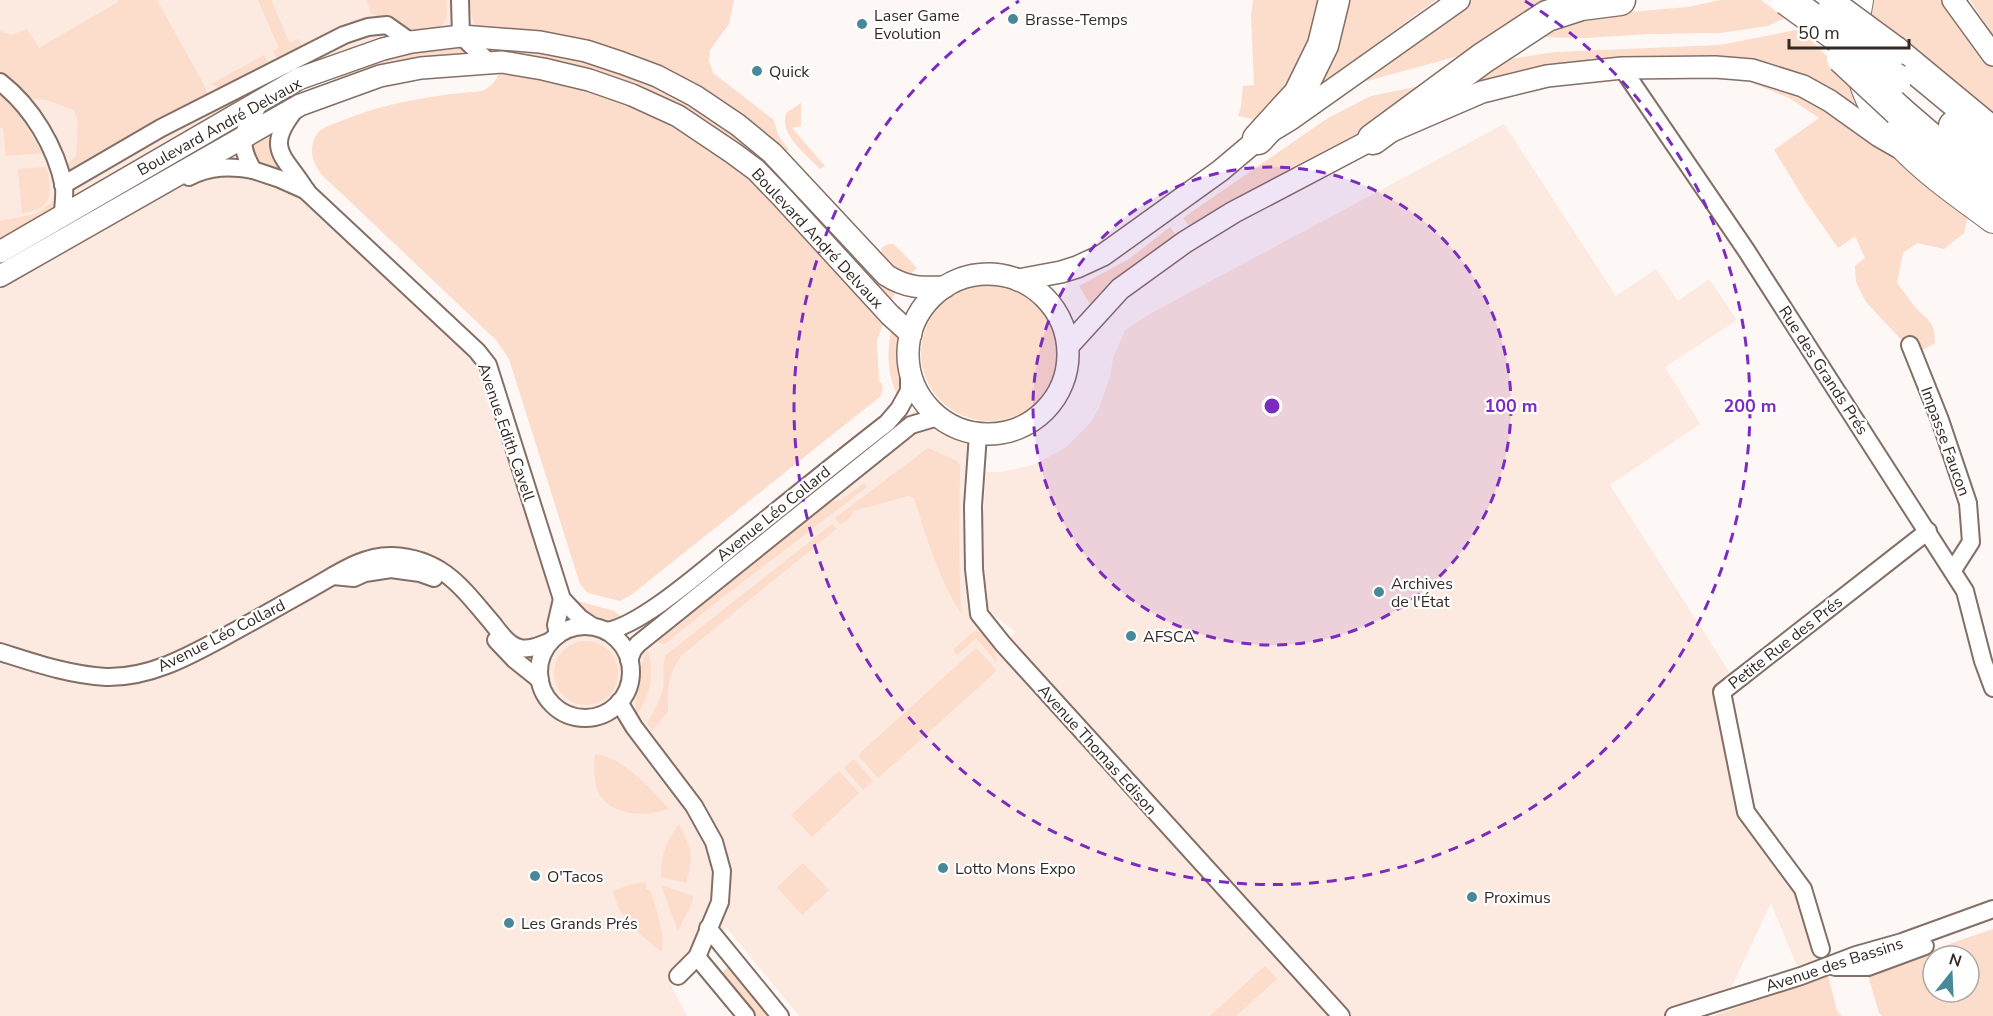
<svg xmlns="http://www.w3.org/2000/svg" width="1993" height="1016" font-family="'Nunito Sans',sans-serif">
	<rect width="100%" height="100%" fill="#fdf8f6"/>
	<g fill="#fce9e0">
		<polygon points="0,0 470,0 471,16 482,31 391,37 362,45 300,69 56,206 46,218 0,241"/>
		<polygon points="1504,124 1616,296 1656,269 1678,301 1709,279 1737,320 1665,367 1700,424 1610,485 1735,681 1722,692 1746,812 1803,889 1828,967 1801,976 1771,903 1726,999 1674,1016 799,1016 727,928 702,943 697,957 670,983 687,1016 0,1016 0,276 139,198 158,194 201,171 213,168 240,168 253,170 280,179 292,192 302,197 470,356 480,368 552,600 571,608 580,618 592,626 606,631 621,644 925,403 938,417 957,428 978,434 973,506 974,569 979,614 1003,644 1016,632 991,614 981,592 979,569 979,541 984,507 986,472 1002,472 1036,464 1066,447 1090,423 1099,408 1110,376 1113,358 1125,330 1153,312"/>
	</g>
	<g fill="#fcdccb" fill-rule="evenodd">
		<polygon points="118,0 157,0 205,87 209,98 71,176 63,168 76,156 78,122 74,110 47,100 26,98 0,73 0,31 11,35 27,29 39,48 118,2"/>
		<polygon points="258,0 271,0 289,42 299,39 302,47 278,59 273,51 279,48"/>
		<polygon points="366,0 446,0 447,15 441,29 413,36 371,13"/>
		<path d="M470,0h264l-5,24 -19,26 -1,10 4,13 61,47 4,15 11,15 -3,2 -89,-60 -215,-61c-11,-9 -11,-17 -12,-31z"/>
		<polygon points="1253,0 1321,0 1316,28 1291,81 1256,120 1238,116 1241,107 1243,86 1254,85 1251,15"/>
		<polygon points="1340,0 1436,0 1316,88"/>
		<polygon points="1468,0 1580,0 1477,51 1352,85"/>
		<polygon points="1720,0 1761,0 1785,18 1768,26 1720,33 1649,34 1585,38 1536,37 1564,23 1607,14 1688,7"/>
		<polygon points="1872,0 1946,0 1993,64 1993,115 1947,74 1869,13"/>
		<polygon points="1970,0 1993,0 1993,35"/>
		<polygon points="1801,29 1855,87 1863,109 1817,81 1792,72 1751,62 1470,88 1466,84 1497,61 1555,52 1720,45"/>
		<polygon points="455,42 471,56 305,93 343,76 355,62"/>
		<polygon points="513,43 621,67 728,123 898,288 888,306 751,161 538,63 522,54 493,51 485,48"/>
		<polygon points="264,55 268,64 222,90 211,84"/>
		<path d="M501,70l129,29 100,57 155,161 -8,25 2,38 4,6 -2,10 -250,199 -11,6 -32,-8 -8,-9 -71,-225 -13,-19 -173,-164c-10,-12 -16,-27 -6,-42 5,-7 16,-10 24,-13 46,-19 93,-26 141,-30 11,-5 14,-11 19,-21z"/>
		<polygon points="1434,83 1398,112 1288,170 1190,227 1183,218 1328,118 1371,96"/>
		<path d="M1752,83c85,15 152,81 216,134l-4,16 -20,16 -27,-6 -14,10 -6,30c6,8 12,16 18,24 14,14 20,15 20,36l-12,7 -15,-3 -42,-45 -10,-20 -1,-16 10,-8 -10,-22 -17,12 -32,-46 -32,-52 45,-32 -30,-20z"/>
		<polygon points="0,94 18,112 42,153 6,156 3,128 0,128"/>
		<path d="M801,103v23l-9,2 33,38 -5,3c-13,-14 -41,-34 -34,-56z"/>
		<polygon points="282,119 291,176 260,165 252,149 250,137"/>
		<path d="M47,167c4,26 8,42 -25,46l-4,-44z"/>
		<path d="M57,199c-1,21 -40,33 -57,41v-19l35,-7z"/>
		<polygon points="1170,227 1176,235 1104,288 1090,304 1079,286 1129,259"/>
		<polygon points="889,244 894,244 917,268 905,279 883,263 881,249 884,246"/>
		<circle cx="989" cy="353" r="68"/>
		<path d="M892,326c11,13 12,56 7,73 -12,-23 -13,-48 -7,-73z"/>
		<path d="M928,448l29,13 3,5 -1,88 2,60c-23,-38 -34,-75 -47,-116l-6,-2 -55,15 -1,4 -11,10 -6,-7z"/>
		<polygon points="864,483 867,487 723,597 666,643 663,644 654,640 827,503 841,500"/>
		<path d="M832,524l5,5 -2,1 -154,126c-13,19 -14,32 -13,55l-15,19 -6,-6c6,-12 13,-23 16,-36 2,-11 -2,-23 3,-33z"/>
		<path d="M574,600l40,11 10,8c-20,3 -37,-3 -50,-19z"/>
		<path d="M974,631l6,1c8,8 17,19 17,31l-21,-25 -19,17 -4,-5z"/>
		<circle cx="586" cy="673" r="32"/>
		<polygon points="976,648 996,669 994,673 878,778 858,755"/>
		<path d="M648,649c6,25 4,45 -12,66 -3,-15 4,-52 12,-66z"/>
		<path d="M595,754c28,3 56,35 74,55 -16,5 -30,7 -46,2 -29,-8 -30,-31 -28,-57z"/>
		<polygon points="854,759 873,781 863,790 844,768"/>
		<polygon points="839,771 859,793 812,837 791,815"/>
		<path d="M679,824c12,25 16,31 7,59l-25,-6c-1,-21 6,-37 18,-53z"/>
		<polygon points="803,863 829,890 802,915 777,887"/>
		<path d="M646,882v7l4,1c6,18 15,43 12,62 -20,-16 -44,-34 -49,-61l19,-7z"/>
		<polygon points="661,885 693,896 692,903 678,931"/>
		<path d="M1993,929v87h-111l-3,-3 -12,-41zM1933,956h36v36h-36z"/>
		<polygon points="1265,966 1277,979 1236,1016 1210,1016"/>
		<polygon points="727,968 731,969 770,1016 751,1016 720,974"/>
		<polygon points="1828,975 1837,1011 1842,1016 1713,1016"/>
	</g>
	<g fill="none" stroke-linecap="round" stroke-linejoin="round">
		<g stroke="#836f65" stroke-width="20">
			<g id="minor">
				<polyline points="460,0 461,36 489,62"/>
				<polyline points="1622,68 1746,250 1965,591 1983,661 1993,688"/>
				<path d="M0,82c32,25 56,65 64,105 1,9 -1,19 -1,28"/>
				<path d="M262,99c-16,29 -28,39 -9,71l27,9 27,12"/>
				<path d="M295,110c-33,41 -8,47 12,82l170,159 11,14 74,234 18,19 12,8"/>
				<path d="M189,177c21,-11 41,-11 64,-7"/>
				<polyline points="63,185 161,128 344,35 368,27 387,25 411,42"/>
				<polyline points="1910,345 1940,420 1968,503 1971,542 1953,570"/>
				<polyline points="978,434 973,506 974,569 979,614 1003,644 1341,1016"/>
				<polyline points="333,576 354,578 365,573 391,569 420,573 434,578"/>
				<circle cx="585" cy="672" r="46"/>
				<path d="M606,631c32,-4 94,-58 121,-80 53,-43 106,-86 160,-128l12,-14 10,-18v-21"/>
				<polyline points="558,635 556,625 562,599"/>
				<polyline points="496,640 515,660 540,680"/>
				<path d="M0,652c35,11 69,23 106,25 48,1 90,-25 131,-47 25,-14 50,-28 75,-42 25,-14 51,-33 80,-32 51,2 71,33 101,68 7,9 15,21 27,24 11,2 21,-3 31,-7"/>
				<polyline points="629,660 633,650 638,644 911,425 938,417"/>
				<polyline points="619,702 634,727 694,806 714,842 722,871 720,902 697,957 678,976"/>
				<polyline points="708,928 780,1016"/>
				<polyline points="1821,949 1803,889 1746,812 1722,692 1928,531"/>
				<polyline points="697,957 746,1016"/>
				<polyline points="1835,967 1868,967 1925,946"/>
				<polyline points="1674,1016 1801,976 1856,955 1902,942 1993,909"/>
			</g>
		</g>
		<g stroke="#836f65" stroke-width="24">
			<g id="tertiary">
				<polyline points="1953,0 1993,55"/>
				<path d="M0,252l298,-173 85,-30 28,-7 50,-6 79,6 46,9 36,12 35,13 38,20 43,29 34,28 114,122c20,13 36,13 59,12"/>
				<circle cx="988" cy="354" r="80"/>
				<polyline points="0,276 300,105 380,76 421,68 502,62 543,69 589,80 632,95 678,116 733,153 756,170 781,196 890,315 911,334"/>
				<polyline points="1018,280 1061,272 1077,267 1103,255 1220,171 1258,139 1291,119 1459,0"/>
				<polyline points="1068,346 1120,289 1185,242 1234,212 1373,139 1482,92 1547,76 1622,68 1715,67 1752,70 1803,86 1830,101 1879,136 1900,148"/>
			</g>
		</g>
		<g stroke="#836f65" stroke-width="28">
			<g id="primary">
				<polyline points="1855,41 1854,35 1860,0"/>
				<path d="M1861,77c16,64 83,106 132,143"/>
			</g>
		</g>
		<g stroke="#836f65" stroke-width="33">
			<g id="motorway">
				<polyline points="1894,51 1993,133"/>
				<polyline points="1899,111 1993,192"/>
				<polyline points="1954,126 1993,160"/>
				<polyline points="1258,139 1299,94 1323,45 1334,0"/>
				<polyline points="1373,139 1483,58 1547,16 1581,5 1620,0"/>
			</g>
		</g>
		<use href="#minor" stroke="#fff" stroke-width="16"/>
		<use href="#tertiary" stroke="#fff" stroke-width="21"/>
		<use href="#primary" stroke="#fff" stroke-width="26"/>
		<use href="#motorway" stroke="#fff" stroke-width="30"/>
		<g stroke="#836f65" stroke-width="33" stroke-linecap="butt">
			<g id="motorway-bridge">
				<polyline points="1787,0 1896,79"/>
				<polyline points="1834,7 1894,51"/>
				<polyline points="1842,58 1899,111"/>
			</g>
		</g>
		<use href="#motorway-bridge" stroke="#fff" stroke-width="30"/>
	</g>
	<circle cx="1272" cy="406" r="239" fill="#7b2cbf" fill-opacity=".12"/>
	<g fill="none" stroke="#7b2cbf" stroke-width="3" stroke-dasharray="10 8">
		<circle cx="1272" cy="406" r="239"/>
		<path d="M1525 1A478 478 0 1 1 1019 1"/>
	</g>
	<g fill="#47899b" stroke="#fff" stroke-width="2">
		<circle cx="1013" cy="19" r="6"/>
		<circle cx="862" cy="24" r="6"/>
		<circle cx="757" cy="71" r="6"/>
		<circle cx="1379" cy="592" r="6"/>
		<circle cx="1131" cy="636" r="6"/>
		<circle cx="943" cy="868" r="6"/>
		<circle cx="535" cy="876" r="6"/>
		<circle cx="1472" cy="897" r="6"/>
		<circle cx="509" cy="923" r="6"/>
	</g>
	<g text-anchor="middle" stroke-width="4.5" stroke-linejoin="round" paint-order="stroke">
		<g font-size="16" fill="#322925" stroke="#fff" text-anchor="start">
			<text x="874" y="21">Laser Game<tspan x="874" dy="18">Evolution</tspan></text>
			<text x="1025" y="25">Brasse-Temps</text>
			<text x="769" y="77">Quick</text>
			<text x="1391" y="589">Archives<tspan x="1391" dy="18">de l'État</tspan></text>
			<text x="1143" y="642">AFSCA</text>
			<text x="955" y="874">Lotto Mons Expo</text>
			<text x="547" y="882">O'Tacos</text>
			<text x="1484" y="903">Proximus</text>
			<text x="521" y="929">Les Grands Prés</text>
		</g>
		<g font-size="16" fill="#322925" stroke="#fff">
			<text transform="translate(219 126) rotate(-29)" y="6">Boulevard André Delvaux</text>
			<text transform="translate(818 238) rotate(47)" y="6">Boulevard André Delvaux</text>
			<text transform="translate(1824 370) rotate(57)" y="6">Rue des Grands Prés</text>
			<text transform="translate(507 432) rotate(71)" y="6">Avenue Edith Cavell</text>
			<text transform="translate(1946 441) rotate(70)" y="6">Impasse Faucon</text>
			<text transform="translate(773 513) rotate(-39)" y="6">Avenue Léo Collard</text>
			<text transform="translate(221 635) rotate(-27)" y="6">Avenue Léo Collard</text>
			<text transform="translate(1785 642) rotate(-38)" y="6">Petite Rue des Prés</text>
			<text transform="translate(1098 749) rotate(48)" y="6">Avenue Thomas Edison</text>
			<text transform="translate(1834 964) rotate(-18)" y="6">Avenue des Bassins</text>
		</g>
	</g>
	<circle cx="1272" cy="406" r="9" fill="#7b2cbf" stroke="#fff" stroke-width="3"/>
	<g font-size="18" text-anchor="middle" font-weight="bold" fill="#7b2cbf" stroke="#fff" stroke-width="4.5" stroke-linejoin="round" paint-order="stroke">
		<text x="1511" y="412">100 m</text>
		<text x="1750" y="412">200 m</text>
	</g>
	<g transform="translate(1951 974) rotate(18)"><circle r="28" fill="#ffffff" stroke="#ada9a8" stroke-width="1.5"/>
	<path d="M0-4.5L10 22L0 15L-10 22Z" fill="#47899b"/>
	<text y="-9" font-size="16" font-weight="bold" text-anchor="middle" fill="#322925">N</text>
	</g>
	<path d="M1789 39v9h120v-9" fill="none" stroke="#322925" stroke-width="3"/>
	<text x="1798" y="39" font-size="18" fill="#322925" stroke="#ffffff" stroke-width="4.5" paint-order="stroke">50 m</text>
</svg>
